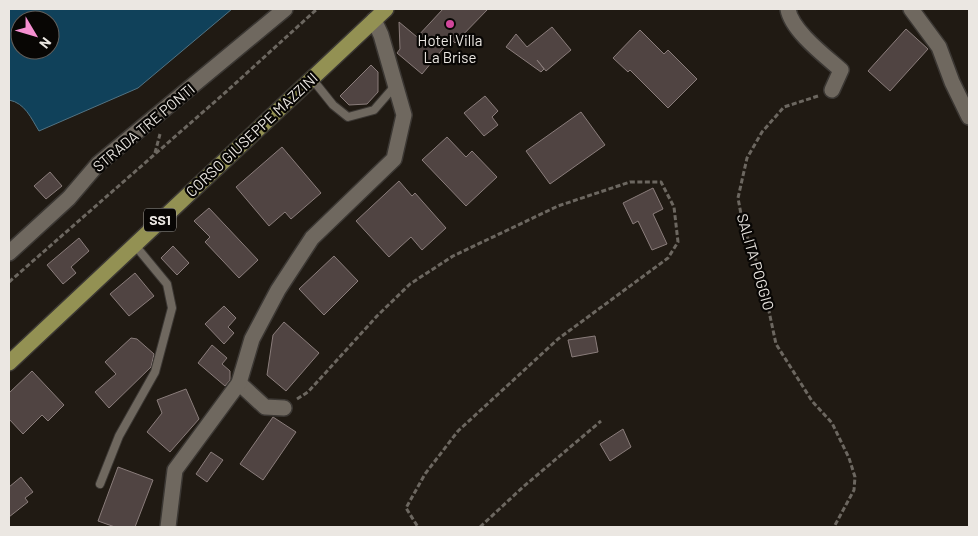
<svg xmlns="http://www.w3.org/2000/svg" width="978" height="536" font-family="Barlow,sans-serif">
	<rect width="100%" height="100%" fill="#201a13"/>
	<path fill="#10415a" stroke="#527383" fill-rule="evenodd" d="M9,9h223l-94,79 -99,43c-8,-13 -14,-28 -30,-31zM20,20h30v30h-30z"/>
	<g fill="#504442" stroke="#8a7d7b">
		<polygon points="443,9 488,9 455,43 451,39 422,74 397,53 400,49 399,22 417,37"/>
		<polygon points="552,27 571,50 546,71 537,60 544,69 541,72 506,47 516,34 527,47"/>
		<polygon points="906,29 928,49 890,91 868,71"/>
		<polygon points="640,30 664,54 668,50 697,79 668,108 630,70 628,72 613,58"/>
		<polygon points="371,65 378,72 378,92 367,104 349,105 340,96"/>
		<polygon points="485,96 498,111 492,117 498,125 484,136 464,113"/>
		<polygon points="581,112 605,145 550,184 526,151"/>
		<polygon points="447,137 466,157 472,151 497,177 466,206 422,160"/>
		<polygon points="282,147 321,193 291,219 285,212 269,226 236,187"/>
		<polygon points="50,172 62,186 46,199 34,186"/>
		<polygon points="399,181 412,196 415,193 446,228 422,250 411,237 389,257 356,221"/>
		<polygon points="653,188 663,209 653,214 667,244 652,250 638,221 633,224 623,203"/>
		<polygon points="209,208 258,260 239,278 205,242 210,237 194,221"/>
		<polygon points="79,238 89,251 71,267 76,273 63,284 47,265"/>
		<polygon points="173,246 189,263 177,275 161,258"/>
		<polygon points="334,256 358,281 324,315 299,289"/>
		<polygon points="135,273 154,296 129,316 110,294"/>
		<polygon points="224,306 236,318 228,327 234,333 224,344 205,324"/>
		<polygon points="284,322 319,353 286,391 267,375 273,335"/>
		<polygon points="595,336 598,352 572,357 568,340"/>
		<polygon points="131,338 137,339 154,354 151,367 109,408 95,392 116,374 105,362"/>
		<polygon points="212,345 227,358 222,364 230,371 230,380 225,386 198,363"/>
		<polygon points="32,371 64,405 48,421 42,415 23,434 9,419 9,393"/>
		<polygon points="186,389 199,419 170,452 147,432 162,413 157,400"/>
		<polygon points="273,417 296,432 263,480 240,464"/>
		<polygon points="623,429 631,447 610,461 600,444"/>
		<polygon points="211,452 223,460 207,482 196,474"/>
		<polygon points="118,467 153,480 135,527 115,527 98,521"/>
		<polygon points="21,477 33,492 25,498 28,502 9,517 9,487"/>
	</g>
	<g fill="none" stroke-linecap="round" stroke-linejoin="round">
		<g stroke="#3b3733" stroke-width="10">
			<g id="lane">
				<polyline points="313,80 333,105 348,117 374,110 394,87"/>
				<polyline points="100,484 119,436 155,372 172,308 167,284 134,244"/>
			</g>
		</g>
		<g stroke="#3b3733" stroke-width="18">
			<g id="street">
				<path d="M788,9c3,21 37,47 53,61l-9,20"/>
				<polyline points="911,9 939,47 952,82 969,117"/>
				<polyline points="9,253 69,198 98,164 285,9"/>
				<polyline points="239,383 265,407 284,408"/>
				<polyline points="168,527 175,470 239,383 252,339 278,290 312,238 394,159 404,115 381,35 374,20"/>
			</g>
		</g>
		<g stroke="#3b3733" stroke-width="18">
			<polyline id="primary" points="9,363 386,9"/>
		</g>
		<g stroke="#6c6760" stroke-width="3" stroke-dasharray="5 2.5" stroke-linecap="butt">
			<polyline points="818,96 784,107 762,132 747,158 738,198 743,225 761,274 776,344 812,401 832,423 849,458 855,477 854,490 834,527"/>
			<polyline points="155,153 160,134"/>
			<polyline points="9,282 227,91 317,9"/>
			<polyline points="297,399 308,392 377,316 410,284 453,256 558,206 630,182 661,182 674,207 678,242 668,258 558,339 458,431 425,474 406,508 418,527"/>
			<polyline points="480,527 523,487 601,421"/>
		</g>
		<use href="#lane" stroke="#6f685f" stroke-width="8"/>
		<use href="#street" stroke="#6f685f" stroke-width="15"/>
		<use href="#primary" stroke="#939153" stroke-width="15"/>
	</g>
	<circle fill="#d1479c" stroke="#080604" stroke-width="2" cx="450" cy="24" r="5"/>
	<g text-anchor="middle" stroke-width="4.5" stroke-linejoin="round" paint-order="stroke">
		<rect fill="#080604" stroke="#a7a49f" stroke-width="1" x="144" y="208.5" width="32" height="23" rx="4"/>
		<g font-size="14" font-weight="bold" fill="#ebe7e2">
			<text x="160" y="225">SS1</text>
		</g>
		<g font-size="15" fill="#ebe7e2" stroke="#080604">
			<text x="450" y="46">Hotel Villa<tspan x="450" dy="17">La Brise</tspan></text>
		</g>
		<g font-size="15" fill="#ebe7e2" stroke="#080604">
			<text transform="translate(144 128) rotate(-40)" y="5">STRADA TRE PONTI</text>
			<text transform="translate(252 135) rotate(-43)" y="5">CORSO GIUSEPPE MAZZINI</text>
			<text transform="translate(755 262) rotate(74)" y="5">SALITA POGGIO</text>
		</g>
	</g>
	<rect width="978" height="536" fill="none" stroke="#ebe7e2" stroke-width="20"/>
	<g transform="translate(35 35) rotate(128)"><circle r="24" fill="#080604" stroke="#63605d"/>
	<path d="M0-4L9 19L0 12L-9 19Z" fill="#f590d1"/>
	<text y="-8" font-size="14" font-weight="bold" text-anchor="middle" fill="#ebe7e2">N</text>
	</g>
</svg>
